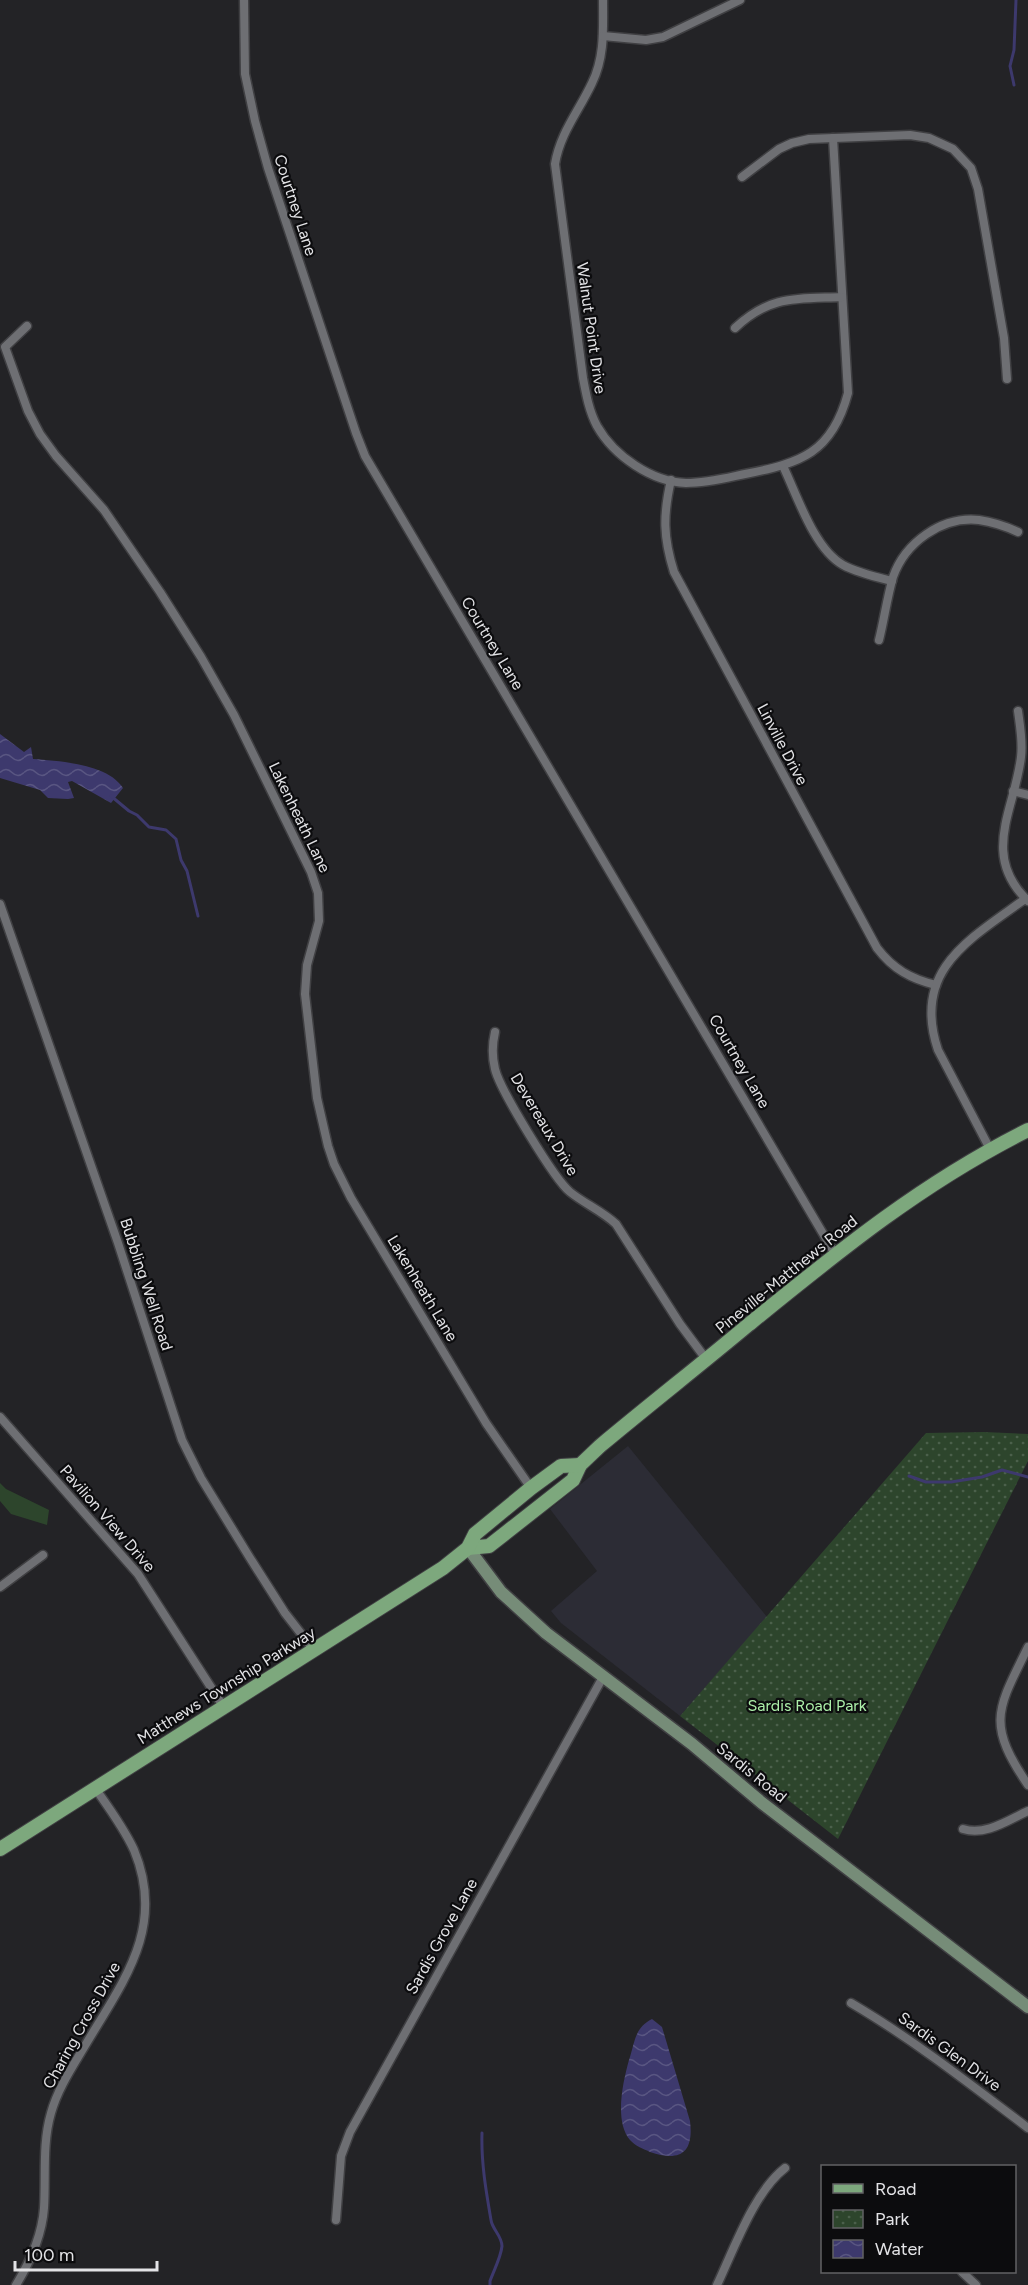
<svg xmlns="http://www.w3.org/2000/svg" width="1028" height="2285" font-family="Figtree,sans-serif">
	<defs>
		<pattern id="park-dots" width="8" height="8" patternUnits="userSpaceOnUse" patternTransform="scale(1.5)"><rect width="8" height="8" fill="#2d452c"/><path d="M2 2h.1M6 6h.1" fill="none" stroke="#4b604b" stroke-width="1.8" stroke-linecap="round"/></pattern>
		<pattern id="water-waves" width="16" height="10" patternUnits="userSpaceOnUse" patternTransform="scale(1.5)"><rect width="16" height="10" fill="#3d396d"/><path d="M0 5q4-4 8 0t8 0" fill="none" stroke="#595682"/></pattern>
	</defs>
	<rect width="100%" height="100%" fill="#232326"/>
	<polygon fill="#2c2c35" points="628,1446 767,1617 680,1716 561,1623 551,1611 597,1571 550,1509"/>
	<polygon fill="url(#park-dots)" points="984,1432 1028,1434 1028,1461 838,1839 680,1716 926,1433"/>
	<polygon fill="#2d452c" points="0,1483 6,1489 49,1510 47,1525 11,1514 0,1501"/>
	<g fill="url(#water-waves)">
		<path d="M0,734l24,18 7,-5 2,12c27,2 75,5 90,29l-12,15 -39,-22 -4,1 6,16 -6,1 -20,-1 -8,-8 -40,-12z"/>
		<path d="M652,2019l10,8 28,94c4,32 -10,41 -40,31 -6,-3 -15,-6 -20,-12 -16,-19 -7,-58 -1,-80 6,-17 5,-32 23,-41z"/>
	</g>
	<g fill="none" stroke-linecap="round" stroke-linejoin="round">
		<g stroke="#3d396d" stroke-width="3">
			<polyline points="1014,85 1010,66 1014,50 1016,0"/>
			<polyline points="111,796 129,811 137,815 149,827 166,830 176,839 181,860 187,871 198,916"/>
			<polyline points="909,1476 926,1482 951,1482 982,1477 1002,1470 1028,1477"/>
			<path d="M482,2133c-1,29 4,58 9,87 1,9 11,16 11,26 -1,11 -8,24 -12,35v4"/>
		</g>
		<g stroke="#404043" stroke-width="11">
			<g id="minor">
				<polyline points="244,0 245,74 255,121 268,168 356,433 365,456 835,1254"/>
				<path d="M603,0c0,28 2,57 -11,83 -13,28 -32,50 -37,81l28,214c3,16 6,33 14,48 17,30 55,56 89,57 21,0 40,-5 59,-9 56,-11 87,-21 103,-81l-15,-255"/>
				<polyline points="603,36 646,40 663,37 740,0"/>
				<polyline points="742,177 779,149 792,143 809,139 910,135 929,138 953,149 971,168 978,189 1004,338 1007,379"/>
				<polyline points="27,326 5,347 28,411 40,434 56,456 104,510 160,592 201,657 234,715 311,872 318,893 319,921 307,965 305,994 317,1098 328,1146 334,1164 351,1198 486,1423 531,1488"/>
				<path d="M735,328c35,-33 61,-29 107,-31"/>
				<path d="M783,466c14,29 31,83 60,99 15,8 33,12 49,16"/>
				<path d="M671,480c-8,35 -8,57 3,92l203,376c16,21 34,31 59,37"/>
				<path d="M879,640c5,-20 8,-42 14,-63 12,-34 48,-61 86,-57 14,2 26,6 39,12"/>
				<path d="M1018,711c2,15 5,31 3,46 -6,52 -41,98 7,144"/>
				<polyline points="1013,791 1028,795"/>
				<polyline points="0,904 118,1243 182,1440 201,1478 250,1558 285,1613 313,1649"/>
				<path d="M495,1032c-3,13 -3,25 0,37 5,21 60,111 75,123 15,12 32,19 46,32l64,100 26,35"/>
				<path d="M990,1149l-52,-99c-27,-80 32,-111 87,-151"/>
				<polyline points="0,1417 138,1574 223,1706"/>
				<polyline points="0,1587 43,1555"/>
				<path d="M1028,1647c-31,63 -42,76 0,138"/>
				<path d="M963,1829c23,7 45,-9 65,-18"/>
				<path d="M851,2003c63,37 119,81 177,125"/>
				<polyline points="336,2220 341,2156 350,2132 603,1677"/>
				<polyline points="962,2272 976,2285"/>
				<path d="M16,2285c14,-23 26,-49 28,-77 2,-32 -2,-64 7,-95 7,-25 22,-47 35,-69 38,-64 80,-117 48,-194 -10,-22 -25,-42 -39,-62"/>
				<path d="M717,2285c17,-36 37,-93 68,-117"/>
			</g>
		</g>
		<g stroke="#404043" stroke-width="15">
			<polyline id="secondary" points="468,1548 501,1592 546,1633 692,1744 762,1803 1028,2007"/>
		</g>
		<g stroke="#404043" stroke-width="16">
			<g id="primary">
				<path d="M468,1548l21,-2 84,-66 7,-15 20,-19c49,-41 99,-80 148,-121 91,-74 174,-142 280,-195"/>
				<polyline points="0,1849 443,1568 468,1548 475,1534 531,1488 561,1466 580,1465"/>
			</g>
		</g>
		<use href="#minor" stroke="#6e6f73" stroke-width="8"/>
		<use href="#secondary" stroke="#768c78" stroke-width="12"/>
		<use href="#primary" stroke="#7da87d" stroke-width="14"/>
	</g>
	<g text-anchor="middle" stroke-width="4.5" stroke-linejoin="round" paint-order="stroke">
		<g font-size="16" fill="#e3e3e6" stroke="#0c0c0e">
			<text transform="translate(296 205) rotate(72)" y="6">Courtney Lane</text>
			<text transform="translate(592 328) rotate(82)" y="6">Walnut Point Drive</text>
			<text transform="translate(493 643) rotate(59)" y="6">Courtney Lane</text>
			<text transform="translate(783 744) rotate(62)" y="6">Linville Drive</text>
			<text transform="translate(300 817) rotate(64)" y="6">Lakenheath Lane</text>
			<text transform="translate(740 1061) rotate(60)" y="6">Courtney Lane</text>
			<text transform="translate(545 1124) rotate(59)" y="6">Devereaux Drive</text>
			<text transform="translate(786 1274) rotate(-39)" y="6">Pineville-Matthews Road</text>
			<text transform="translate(147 1284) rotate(72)" y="6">Bubbling Well Road</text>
			<text transform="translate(423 1288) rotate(59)" y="6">Lakenheath Lane</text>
			<text transform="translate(108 1518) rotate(49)" y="6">Pavilion View Drive</text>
			<text transform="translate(226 1685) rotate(-32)" y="6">Matthews Township Parkway</text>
			<text transform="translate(752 1772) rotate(39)" y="6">Sardis Road</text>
			<text transform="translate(441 1936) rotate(-61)" y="6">Sardis Grove Lane</text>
			<text transform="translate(81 2025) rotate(-61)" y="6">Charing Cross Drive</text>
			<text transform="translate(950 2051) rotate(36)" y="6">Sardis Glen Drive</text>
		</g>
		<g font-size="16" fill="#acefa9" stroke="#0c0c0e">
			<text x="807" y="1711">Sardis Road Park</text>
		</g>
	</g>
	<rect x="821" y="2165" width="195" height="108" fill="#0c0c0e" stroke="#626264" stroke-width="1.5"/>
	<rect x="833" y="2184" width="30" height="9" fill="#7da87d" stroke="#626264" stroke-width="1.5"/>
	<text x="875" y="2195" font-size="18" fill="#e3e3e6">Road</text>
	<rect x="833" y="2210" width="30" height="18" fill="url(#park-dots)" stroke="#626264" stroke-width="1.5"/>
	<text x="875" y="2225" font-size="18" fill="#e3e3e6">Park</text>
	<rect x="833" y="2240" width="30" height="18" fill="url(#water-waves)" stroke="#626264" stroke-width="1.5"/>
	<text x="875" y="2255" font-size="18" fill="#e3e3e6">Water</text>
	<path d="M15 2261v9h142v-9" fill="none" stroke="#e3e3e6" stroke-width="3"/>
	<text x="24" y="2261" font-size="18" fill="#e3e3e6" stroke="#0c0c0e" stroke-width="4.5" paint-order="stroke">100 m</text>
</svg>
